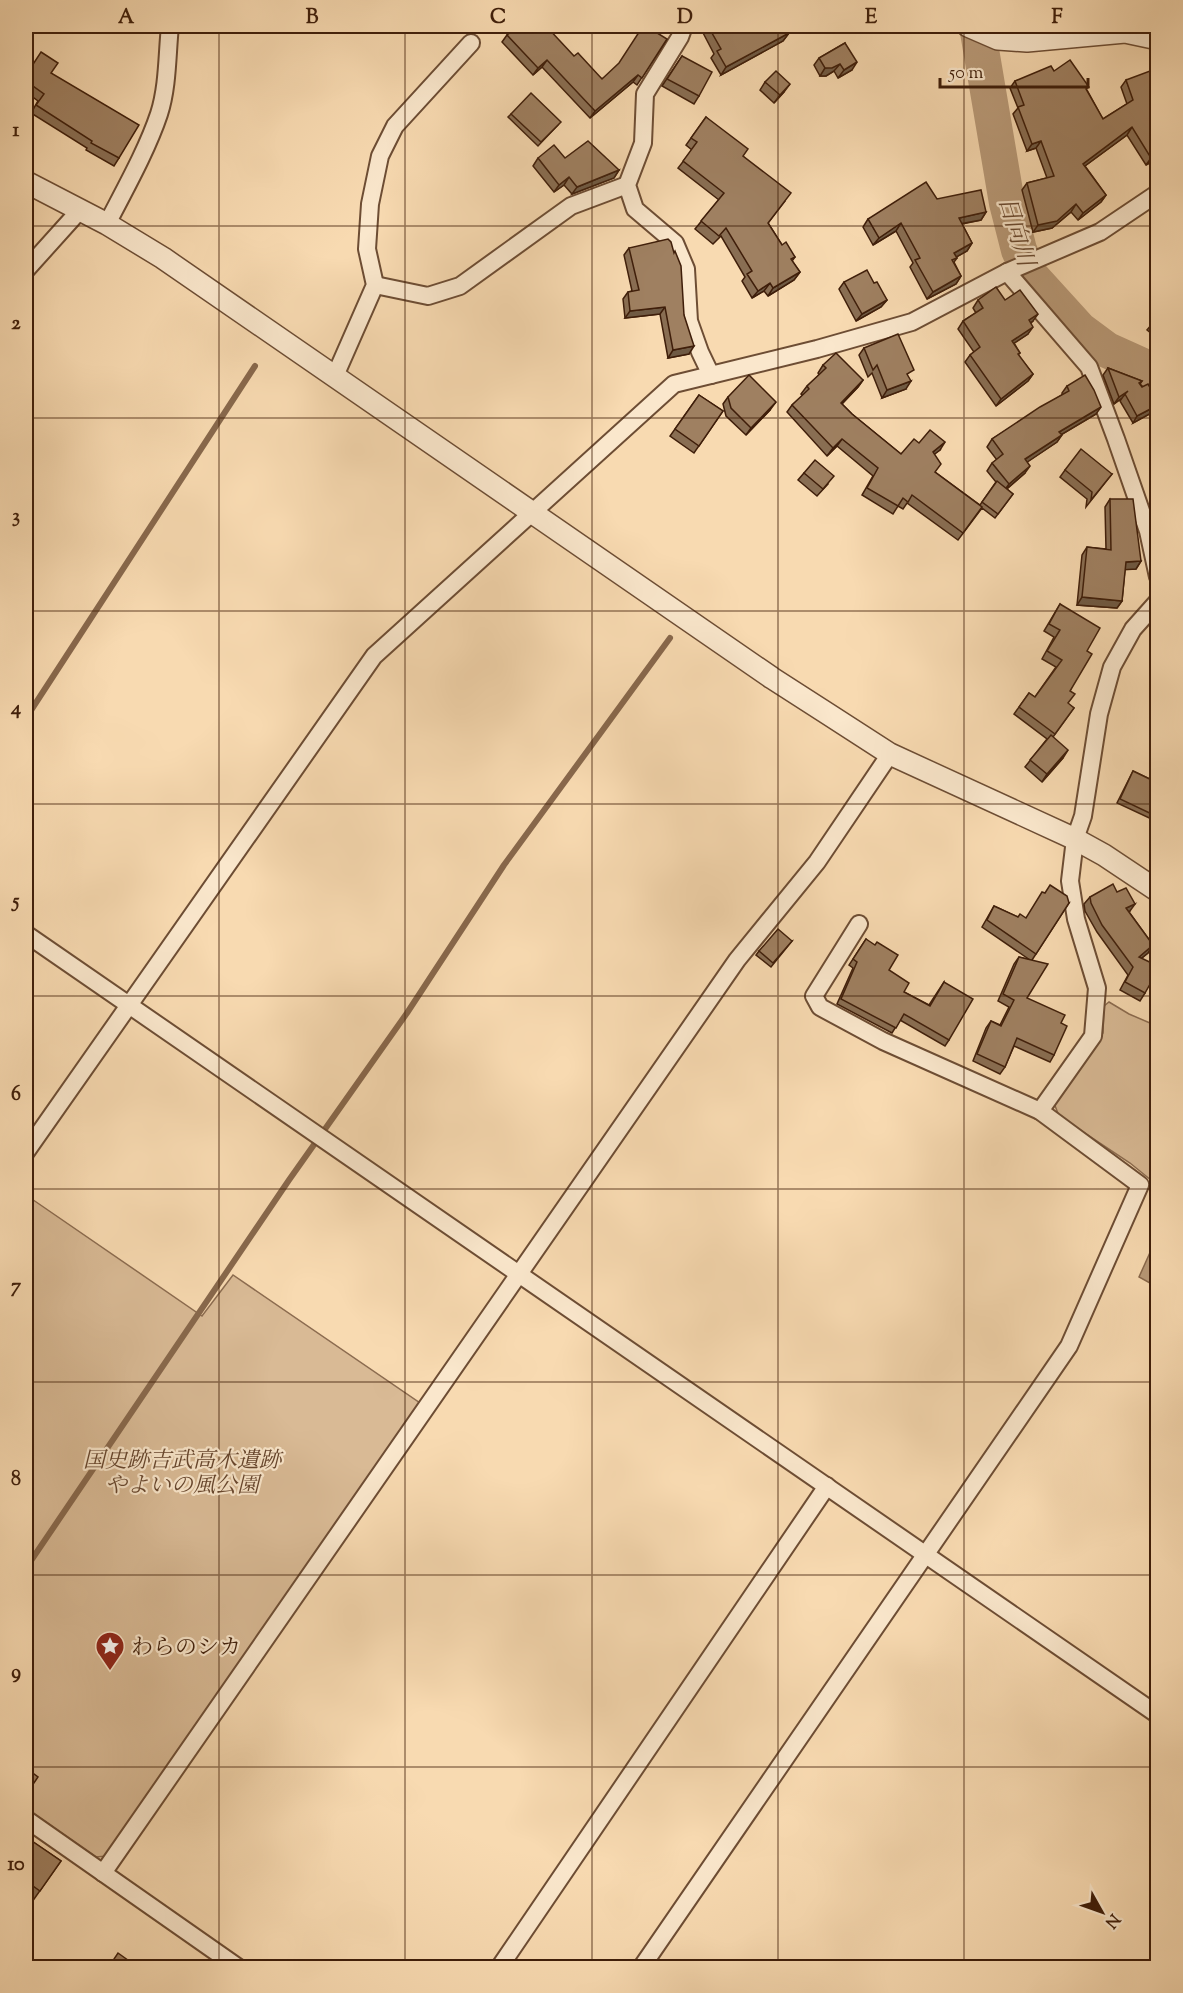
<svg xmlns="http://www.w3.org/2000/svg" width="1183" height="1993" font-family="'Sorts Mill Goudy','Noto Serif JP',serif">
	<rect width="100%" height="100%" fill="#f8dab1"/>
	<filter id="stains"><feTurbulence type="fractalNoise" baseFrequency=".00333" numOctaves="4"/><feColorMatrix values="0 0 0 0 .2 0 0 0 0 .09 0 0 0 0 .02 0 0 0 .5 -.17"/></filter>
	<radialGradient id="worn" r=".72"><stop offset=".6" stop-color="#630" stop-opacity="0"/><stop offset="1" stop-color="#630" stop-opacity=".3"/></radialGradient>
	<g fill="#d9ba95" stroke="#8c6c50" stroke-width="1.5">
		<polygon points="1109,1002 1129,1014 1157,1026 1157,1185 1130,1163 1059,1116 1054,1103 1103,1033 1104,1006"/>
		<polygon points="26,1195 202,1316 233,1275 420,1403 107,1856 96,1857 26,1808"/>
	</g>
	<polygon fill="#b99a78" stroke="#88684c" stroke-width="1.5" points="1157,1237 1158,1287 1157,1287 1139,1277"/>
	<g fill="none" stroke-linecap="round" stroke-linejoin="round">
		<g stroke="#88684c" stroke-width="6">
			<polyline points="26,718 255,366"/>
			<polyline points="26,1568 289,1180 407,1013 504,865 670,638"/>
		</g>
		<polyline stroke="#b99a78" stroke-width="36" points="977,26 1007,203 1019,250 1030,275 1080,330 1107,350 1158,373"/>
		<g stroke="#6d4d34" stroke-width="20">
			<g id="minor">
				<polyline points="684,26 680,37 645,94 643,143 627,185 635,209 675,243 686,269 689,321 700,352 711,375"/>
				<path d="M107,224c18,-35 40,-74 52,-110 9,-28 8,-60 11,-88"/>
				<polyline points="26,270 80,210"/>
				<polyline points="1007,272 1089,367 1116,439 1148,531 1158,577"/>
				<polyline points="375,285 428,296 460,286 571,206 627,185"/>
				<polyline points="335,376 375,285 367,249 370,204 380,156 395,126 471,43"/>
				<polyline points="26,934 1158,1715"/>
				<polyline points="1040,1111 1093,1036 1097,988 1076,919 1070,881 1075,839 1083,816 1099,714 1112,667 1133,629 1158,601"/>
				<polyline points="26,1152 374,656 674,384 817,349 912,322 1007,272 1100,232 1158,193"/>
				<polyline points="26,1819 239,1968"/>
				<polyline points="103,1873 737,960 817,862 890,754"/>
				<polyline points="499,1968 827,1486"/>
				<polyline points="641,1968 1069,1346 1140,1185 1040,1111 883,1041 820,1007 814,996 859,924"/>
			</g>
		</g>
		<g stroke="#6d4d34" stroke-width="24">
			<g id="tertiary">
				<polyline points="968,26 998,39 1027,41 1125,32 1158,39"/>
				<polyline points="26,182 107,224 163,258 772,678 828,714 890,754 1075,839 1104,855 1158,891"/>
			</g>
		</g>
		<use href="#minor" stroke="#fae7cc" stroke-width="16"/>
		<use href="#tertiary" stroke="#fae7cc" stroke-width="21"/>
	</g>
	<g fill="#896e53" stroke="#3f1e0a" stroke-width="1.5">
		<polygon points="137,26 146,26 142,30"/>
		<polygon points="704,26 787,26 786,28 789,33 783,41 721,75 711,58 714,54 701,29"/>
		<polygon points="507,35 574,56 602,79 667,39 637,85 633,82 590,118 542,67 533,75 502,42"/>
		<polygon points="845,43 852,70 838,78 834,71 826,76 820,76 814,65 819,58"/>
		<polygon points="682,56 699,96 694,104 662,86"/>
		<polygon points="1054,71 1087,90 1103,119 1127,104 1121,87 1126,80 1158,158 1146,165 1127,135 1085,166 1106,195 1101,202 1078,220 1071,212 1052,228 1033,232 1022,190 1027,183 1047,178 1036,148 1027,151 1013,114 1018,108 1010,88 1015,81"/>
		<polygon points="51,73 119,158 114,166 86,150 87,148 31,113 38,101 26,92 26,74"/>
		<polygon points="765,82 784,92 774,103 760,90"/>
		<polygon points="511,114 558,125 538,146 508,117"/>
		<polygon points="706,117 785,201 768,223 782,245 795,257 792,261 800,272 794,280 768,296 764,291 752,298 742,281 745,277 721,236 713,244 695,229 719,200 678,168 692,150 686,145"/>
		<polygon points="538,158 565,158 619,170 614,178 572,194 564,185 554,192 533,166"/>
		<polygon points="937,199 986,212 981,220 962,224 972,243 967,251 956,257 957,258 954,262 961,276 956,284 927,299 910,267 913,263 896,231 873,245 863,227 868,219"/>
		<polygon points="629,248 684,315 689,354 668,358 660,314 625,318 623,299 628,292 632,291 624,255"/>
		<polygon points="844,282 874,283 887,300 881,307 856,321 839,289"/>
		<polygon points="978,300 1005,300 1033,321 1031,323 1028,334 1014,343 1020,353 1018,355 1033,374 1028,381 996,406 965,362 970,355 974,352 958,329 963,321 976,313 973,308"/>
		<polygon points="1158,317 1158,339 1147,330"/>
		<polygon points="864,348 906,389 882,398 872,373 868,377 859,355"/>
		<polygon points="823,365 863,380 858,387 842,404 852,414 901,454 919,443 940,450 934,454 935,472 980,505 996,482 987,471 992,463 997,460 987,447 992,439 1062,395 1062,393 1067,386 1096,414 1062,434 1057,442 1027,462 1025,473 1007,489 1013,494 995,518 982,508 958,540 907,503 903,509 898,506 893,514 862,495 873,476 837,446 827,456 787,412 792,405 803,395 801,394 807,386 819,375 818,373"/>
		<polygon points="1108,368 1142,381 1140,384 1158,401 1158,406 1155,411 1133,423 1120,401 1122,398 1114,404 1103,375"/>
		<polygon points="699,395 723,411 694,453 670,436"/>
		<polygon points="728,397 770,410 746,435 726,416 723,404"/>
		<polygon points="1065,470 1112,474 1086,507 1087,499 1060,477"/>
		<polygon points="804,473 828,484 817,496 798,480"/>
		<polygon points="1110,499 1141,561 1136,569 1125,569 1122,601 1117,608 1077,605 1082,555 1087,547 1106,549 1105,507"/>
		<polygon points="1060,604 1087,651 1070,691 1068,704 1074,708 1053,737 1063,758 1042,782 1025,767 1047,739 1014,714 1029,693 1035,697 1056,667 1042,659 1054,637 1044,631"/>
		<polygon points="1133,771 1158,783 1158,822 1117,803"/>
		<polygon points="1117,892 1130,911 1129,912 1153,945 1148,953 1142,958 1145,993 1140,1001 1120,990 1128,975 1097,932 1085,911 1084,904 1090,897"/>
		<polygon points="1069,903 1032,960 1027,998 1061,1023 1054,1055 1050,1062 1014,1046 1005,1067 1000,1074 973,1061 986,1028 991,1021 1000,1025 1009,1007 998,1001 1014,964 1019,957 1030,960 982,927 994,906 1018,917 1025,918"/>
		<polygon points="866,939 904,992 929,1005 944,982 949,1040 945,1046 900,1020 892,1033 837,1004 853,968 849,965"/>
		<polygon points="792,941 771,967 756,955 759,951"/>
		<polygon points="26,1837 61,1861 32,1902 26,1898"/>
	</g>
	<g fill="#6f5a44" stroke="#3f1e0a" stroke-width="1.5">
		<polygon points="789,33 783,41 721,75 726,67"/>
		<polygon points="547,60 542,67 533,75 538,68"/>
		<polygon points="857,62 852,70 838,78 844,70"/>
		<polygon points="840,64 834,71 826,76 820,76 825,68"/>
		<polygon points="638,75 633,82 590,118 595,111"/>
		<polygon points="790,84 784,92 774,103 780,95"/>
		<polygon points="1132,127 1127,135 1078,171 1083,164"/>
		<polygon points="1041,141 1036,148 1027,151 1032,144"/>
		<polygon points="1158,154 1158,158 1146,165 1151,158"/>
		<polygon points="619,170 614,178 572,194 577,187"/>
		<polygon points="569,177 564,185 554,192 559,185"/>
		<polygon points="1106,195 1101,202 1078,220 1083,213"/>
		<polygon points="1076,204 1071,212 1052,228 1033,232 1038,225"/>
		<polygon points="986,212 981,220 954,225 959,218"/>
		<polygon points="901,223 896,231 873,245 879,238"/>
		<polygon points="972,243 967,251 949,261 954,253"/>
		<polygon points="800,272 794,280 768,296 773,288"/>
		<polygon points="961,276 956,284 927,299 933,292"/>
		<polygon points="770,283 764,291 752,298 758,291"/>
		<polygon points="887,300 881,307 856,321 862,314"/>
		<polygon points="665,307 660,314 625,318 630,311"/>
		<polygon points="1038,314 1033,321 1024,327 1029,320"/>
		<polygon points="1033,327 1028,334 1007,348 1012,341"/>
		<polygon points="694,346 689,354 668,358 673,350"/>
		<polygon points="1033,374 1028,381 996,406 1001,399"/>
		<polygon points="863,380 858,387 836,410 841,403"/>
		<polygon points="911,381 906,389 882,398 887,390"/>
		<polygon points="1128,391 1122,398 1114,404 1119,397"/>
		<polygon points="776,402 770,410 746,435 751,428"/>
		<polygon points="1158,405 1155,411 1133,423 1137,416"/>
		<polygon points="1101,407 1096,414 1054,439 1059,432"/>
		<polygon points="1062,435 1057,442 1020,467 1025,459"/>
		<polygon points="842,439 837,446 827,456 833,448"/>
		<polygon points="945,442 940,450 927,460 933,452"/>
		<polygon points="1030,466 1025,473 1004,491 1009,484"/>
		<polygon points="1141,561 1136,569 1121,570 1126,562"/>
		<polygon points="1082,597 1122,601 1117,608 1077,605"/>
		<polygon points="1068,750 1063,758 1042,782 1047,774"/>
		<polygon points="1135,904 1130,911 1121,916 1126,908"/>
		<polygon points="1153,945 1148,953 1134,964 1139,957"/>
	</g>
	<g fill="#9f8061" stroke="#3f1e0a" stroke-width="1.5">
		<polygon points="518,26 546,26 574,56 578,53 602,79 619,63 643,26 646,26 667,39 642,78 638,75 595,111 547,60 538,68 507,35"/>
		<polygon points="708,26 785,26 789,33 726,67 717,51 721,49"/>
		<polygon points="845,43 857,62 844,70 840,64 832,68 825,68 819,58"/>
		<polygon points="41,52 58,63 51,73 139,125 119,158 91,143 92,141 36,105 44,94 26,81 26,75"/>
		<polygon points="682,56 712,72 699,96 667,79"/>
		<polygon points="1070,60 1089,87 1086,89 1103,119 1133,100 1126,80 1158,68 1158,154 1151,158 1132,127 1083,164 1106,195 1083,213 1076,204 1057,221 1038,225 1027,183 1054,176 1041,141 1032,144 1018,107 1024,105 1015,81 1051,66 1054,71"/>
		<polygon points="776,71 790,84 780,95 765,82"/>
		<polygon points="531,93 561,122 541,142 511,114"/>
		<polygon points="706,117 748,149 743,156 791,193 768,223 782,245 786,242 795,257 791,259 800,272 773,288 770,283 758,291 747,274 752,271 726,228 719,236 701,221 724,193 683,161 697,142 691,138"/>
		<polygon points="588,141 619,170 577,187 569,177 559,185 538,158 554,145 565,158"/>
		<polygon points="926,182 937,199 981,190 986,212 959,218 972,243 954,253 957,258 952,260 961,276 933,292 915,260 920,258 901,223 879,238 868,219"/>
		<polygon points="668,239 671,242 674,253 675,251 681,266 684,315 694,346 673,350 665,307 630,311 628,292 639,290 629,248"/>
		<polygon points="867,270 874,283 877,282 887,300 862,314 844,282"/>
		<polygon points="996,287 1005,300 1020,290 1038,314 1029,320 1033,327 1012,341 1020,353 1018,354 1033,374 1001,399 970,355 980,347 963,321 983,308 978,300"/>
		<polygon points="1158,317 1158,327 1153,322"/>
		<polygon points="898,334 914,370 907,374 911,381 887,390 877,365 873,370 864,348"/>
		<polygon points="836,353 863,380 841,403 852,414 901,454 914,439 919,443 930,430 945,442 933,452 941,464 935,472 982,507 963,533 912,495 908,502 903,498 898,506 867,488 878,468 842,439 833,448 792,405 809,389 807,386 826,368 823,365"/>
		<polygon points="1108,368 1142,381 1139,383 1142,387 1148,384 1158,401 1158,405 1137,416 1125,394 1128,391 1119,397"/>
		<polygon points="749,375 776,402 751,428 731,408 728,397"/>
		<polygon points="1085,375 1094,390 1101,407 1059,432 1062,435 1025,459 1030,466 1009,484 992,463 1003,454 992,439 1040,407 1069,391 1067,386"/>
		<polygon points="699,395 723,411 699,446 675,429"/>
		<polygon points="1081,449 1112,474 1091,500 1092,492 1065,470"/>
		<polygon points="815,460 834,476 823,489 804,473"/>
		<polygon points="997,481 1013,494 998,514 982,502"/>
		<polygon points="1110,499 1133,499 1141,561 1126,562 1122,601 1082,597 1087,547 1111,550"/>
		<polygon points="1060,604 1100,628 1087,651 1092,654 1070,691 1075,694 1068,703 1074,708 1055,734 1019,707 1029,693 1035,697 1062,660 1047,651 1060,630 1049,624"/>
		<polygon points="1051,735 1068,750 1047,774 1030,760"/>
		<polygon points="1133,771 1158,783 1158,817 1120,799"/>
		<polygon points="1113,884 1117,892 1126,888 1135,904 1126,908 1153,945 1139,957 1158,966 1158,970 1145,993 1125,982 1133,967 1102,925 1091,903 1090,897"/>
		<polygon points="1050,885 1067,896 1069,903 1036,954 987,920 994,906 1018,917 1020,914 1026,918 1042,892 1045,893"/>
		<polygon points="778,929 792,941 773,963 759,951"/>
		<polygon points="866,939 875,945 877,942 898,955 889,970 909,983 904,992 930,1006 944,982 973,999 949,1040 904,1014 896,1028 841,999 857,962 853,959"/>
		<polygon points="1019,957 1048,964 1027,998 1065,1015 1061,1023 1067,1026 1054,1055 1017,1038 1005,1067 977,1054 991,1021 1001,1026 1014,1000 1003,994"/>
		<polygon points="26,1768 38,1777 27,1793 26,1792"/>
		<polygon points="26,1837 61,1861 40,1891 26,1881"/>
		<polygon points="118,1953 139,1968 108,1968"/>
	</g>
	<path fill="none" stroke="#3f1e0a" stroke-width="1.5" stroke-opacity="0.55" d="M219,26v1942M405,26v1942M592,26v1942M778,26v1942M964,26v1942M26,226h1132M26,418h1132M26,611h1132M26,804h1132M26,996h1132M26,1189h1132M26,1382h1132M26,1575h1132M26,1767h1132"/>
	<defs>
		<g id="sight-pin" transform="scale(1.5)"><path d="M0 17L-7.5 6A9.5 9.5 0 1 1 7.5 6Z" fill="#8f2418" stroke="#fae7cc"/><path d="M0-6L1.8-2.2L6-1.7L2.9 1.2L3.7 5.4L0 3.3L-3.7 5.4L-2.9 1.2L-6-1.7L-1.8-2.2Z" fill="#fff"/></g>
	</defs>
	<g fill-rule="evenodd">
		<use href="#sight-pin" x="110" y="1646"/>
	</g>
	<g text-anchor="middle" stroke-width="4.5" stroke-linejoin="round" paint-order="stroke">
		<g font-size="22" font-style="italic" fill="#66452d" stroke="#fae7cc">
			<text x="182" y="1467">国史跡吉武高木遺跡<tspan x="182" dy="25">やよいの風公園</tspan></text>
		</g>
		<g font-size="22" fill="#3f1e0a" stroke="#fae7cc" text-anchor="start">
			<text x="131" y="1654">わらのシカ</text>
		</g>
		<g font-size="24" font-style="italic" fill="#6a4930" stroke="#fae7cc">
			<text transform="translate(1017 231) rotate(73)" y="8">日向川</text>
		</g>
	</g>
	<rect width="1183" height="1993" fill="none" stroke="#f8dab1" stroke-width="66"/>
	<g transform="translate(1102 1912) rotate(130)" stroke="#fae7cc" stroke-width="4.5" paint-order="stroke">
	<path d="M0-4.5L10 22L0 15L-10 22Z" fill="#3f1e0a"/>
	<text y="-9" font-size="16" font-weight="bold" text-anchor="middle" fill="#3f1e0a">N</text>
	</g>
	<path d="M940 78v9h148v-9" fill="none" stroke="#3f1e0a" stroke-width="3"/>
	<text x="949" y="78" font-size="18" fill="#3f1e0a" stroke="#fae7cc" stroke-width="4.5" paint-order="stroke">50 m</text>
	<rect x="33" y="33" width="1117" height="1927" fill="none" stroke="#3f1e0a" stroke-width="2"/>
	<g font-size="20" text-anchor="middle" font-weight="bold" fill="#3f1e0a">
		<text x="126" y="23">A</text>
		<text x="312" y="23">B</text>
		<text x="498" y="23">C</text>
		<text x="685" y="23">D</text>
		<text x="871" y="23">E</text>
		<text x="1057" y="23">F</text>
		<text x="16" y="136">1</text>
		<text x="16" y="329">2</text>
		<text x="16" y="522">3</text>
		<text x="16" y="714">4</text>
		<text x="16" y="907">5</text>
		<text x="16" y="1100">6</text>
		<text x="16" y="1292">7</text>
		<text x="16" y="1485">8</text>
		<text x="16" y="1678">9</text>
		<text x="16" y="1870">10</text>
	</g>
	<rect width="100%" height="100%" filter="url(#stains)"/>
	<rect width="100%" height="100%" fill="url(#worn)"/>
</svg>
